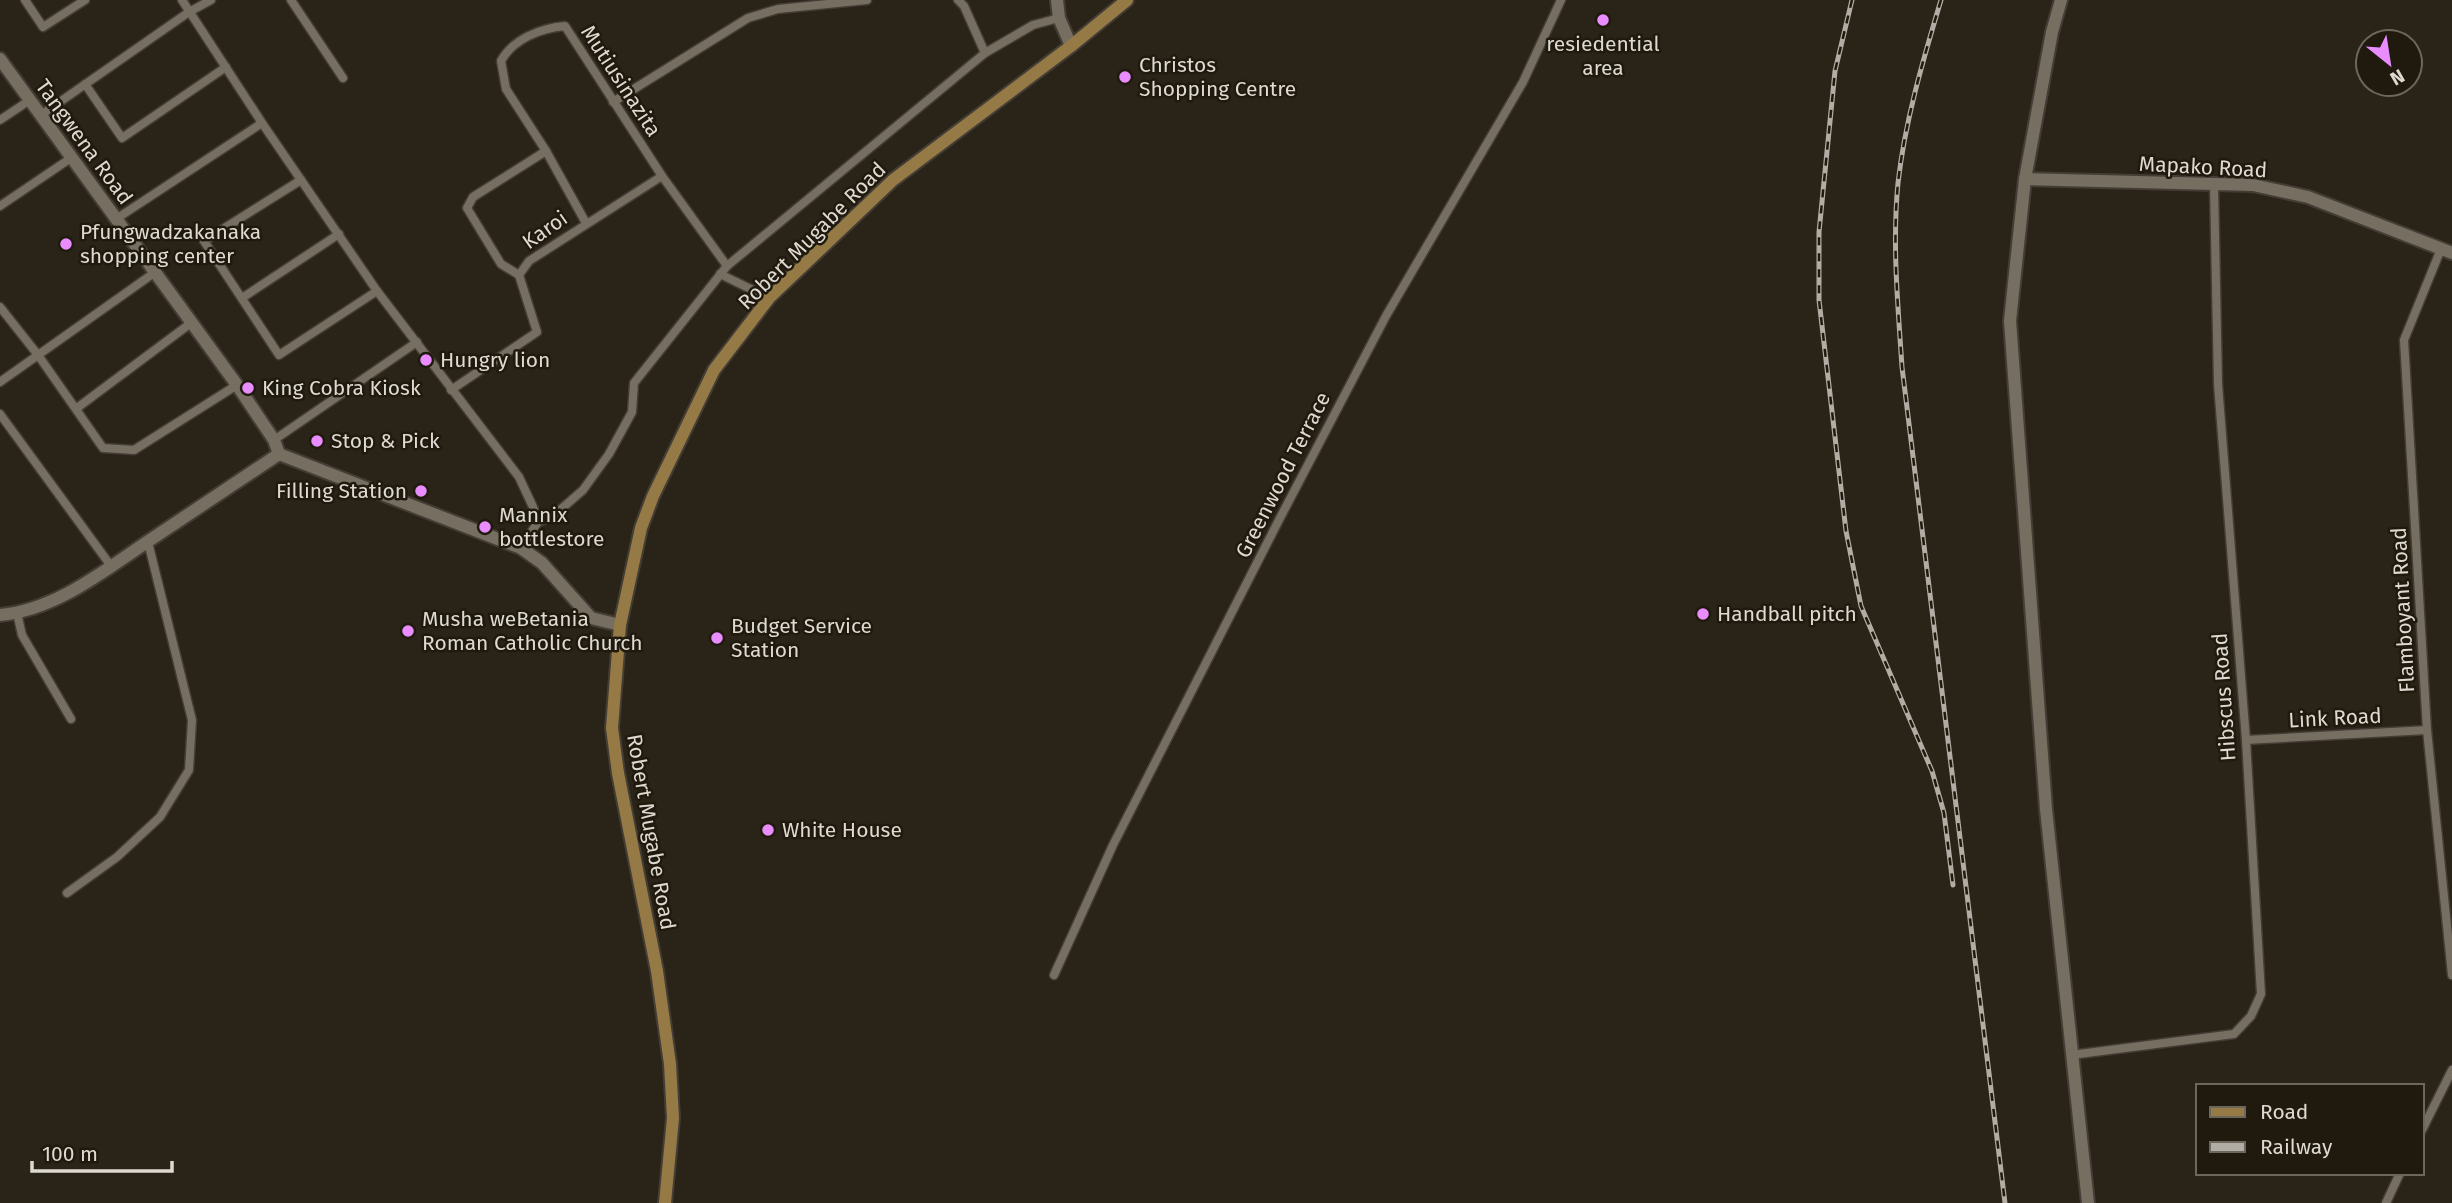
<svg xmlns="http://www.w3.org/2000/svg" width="2452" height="1203" font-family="'Fira Sans',sans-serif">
	<rect width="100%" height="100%" fill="#2a2317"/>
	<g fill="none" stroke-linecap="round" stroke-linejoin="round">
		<g stroke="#443d35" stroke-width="11">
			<g id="street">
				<polyline points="25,0 43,27 85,0"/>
				<polyline points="182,0 262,123 377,291 519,477 533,507 538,522 521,548"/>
				<polyline points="291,0 343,78"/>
				<polyline points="958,0 964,6 985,53"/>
				<polyline points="85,84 122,138 226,67"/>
				<polyline points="613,102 748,18 778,9 867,0"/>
				<polyline points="41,115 189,12 211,0"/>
				<polyline points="0,120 30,100"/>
				<polyline points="301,180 204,241 279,355 377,291"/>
				<polyline points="0,206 71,158"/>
				<polyline points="116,219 262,123"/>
				<path d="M586,223l-40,-72 -40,-62 -5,-28c12,-22 40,-33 64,-35l97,150 65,90"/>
				<polyline points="2441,249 2404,340 2427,730 2452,975"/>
				<polyline points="720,274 769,298"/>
				<polyline points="519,275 501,264 467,208 473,197 546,151"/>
				<polyline points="242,298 339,234"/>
				<polyline points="0,307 38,355 103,448 134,450 237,385"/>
				<polyline points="0,382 154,273"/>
				<polyline points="451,390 537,332 519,275 529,261 662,176"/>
				<polyline points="77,408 191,323"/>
				<polyline points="0,414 111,566"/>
				<polyline points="274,440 417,342"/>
				<polyline points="538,522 552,517 583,490 609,454 632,412 634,383 727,266 985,53 1033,25 1059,18"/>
				<polyline points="17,613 22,635 71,719"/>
				<polyline points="2246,740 2427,730"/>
				<polyline points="67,893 117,857 160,817 189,770 192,720 148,542"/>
				<polyline points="1054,975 1113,845 1280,518 1386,316 1523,82 1561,0"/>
				<polyline points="2071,1055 2234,1034 2251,1016 2261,994 2246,740 2218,384 2214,185"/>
				<polyline points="2422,1130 2452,1070"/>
				<polyline points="2386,1203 2400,1173"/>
			</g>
		</g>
		<g stroke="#443d35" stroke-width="16">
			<g id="secondary">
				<polyline points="1057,0 1059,18 1071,46"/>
				<polyline points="2061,0 2052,32 2025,179 2010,321 2046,809 2088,1203"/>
				<polyline points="0,59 237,385 274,440 279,454"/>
				<polyline points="2025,179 2253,185 2308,197 2452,253"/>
				<path d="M0,615c57,-5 106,-46 153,-77 42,-28 84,-56 126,-84l242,94 21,15 49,55 29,7"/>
			</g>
		</g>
		<g stroke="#443d35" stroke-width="16">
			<polyline id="primary" points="665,1203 673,1118 670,1064 657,971 618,773 612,728 620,625 641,528 653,496 714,370 769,298 893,180 1071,46 1127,0"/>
		</g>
		<use href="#street" stroke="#766e60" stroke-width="8"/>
		<use href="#secondary" stroke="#766e60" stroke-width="12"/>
		<use href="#primary" stroke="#957a46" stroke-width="12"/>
		<g stroke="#b2ada4" stroke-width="5">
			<g id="rail">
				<polyline points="1852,0 1835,71 1819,232 1819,300 1846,531 1861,606 1932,771 1944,813 1953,885"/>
				<path d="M1941,0c-18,60 -36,121 -43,183 -6,61 0,123 4,184l103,836"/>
			</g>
		</g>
		<use href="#rail" stroke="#201a0e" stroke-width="2.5" stroke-dasharray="8" stroke-linecap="butt"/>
	</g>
	<g fill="#e98dfe" stroke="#201a0e" stroke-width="2.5">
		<circle cx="1603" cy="20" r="7"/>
		<circle cx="1125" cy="77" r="7"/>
		<circle cx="66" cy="244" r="7"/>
		<circle cx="426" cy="360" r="7"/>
		<circle cx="248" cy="388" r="7"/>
		<circle cx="317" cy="441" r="7"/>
		<circle cx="421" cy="491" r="7"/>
		<circle cx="485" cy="527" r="7"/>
		<circle cx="1703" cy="614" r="7"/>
		<circle cx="408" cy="631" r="7"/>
		<circle cx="717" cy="638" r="7"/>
		<circle cx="768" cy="830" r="7"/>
	</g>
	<g text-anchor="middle" stroke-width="5" stroke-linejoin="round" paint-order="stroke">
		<g font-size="21" fill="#dedad2" stroke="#201a0e" text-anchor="start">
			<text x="1603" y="51" text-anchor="middle">resiedential<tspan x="1603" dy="24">area</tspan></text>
			<text x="1139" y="72">Christos<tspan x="1139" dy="24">Shopping Centre</tspan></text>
			<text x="80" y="239">Pfungwadzakanaka<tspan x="80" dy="24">shopping center</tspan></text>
			<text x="440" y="367">Hungry lion</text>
			<text x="262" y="395">King Cobra Kiosk</text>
			<text x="331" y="448">Stop &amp; Pick</text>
			<text x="407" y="498" text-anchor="end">Filling Station</text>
			<text x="499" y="522">Mannix<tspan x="499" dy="24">bottlestore</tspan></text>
			<text x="1717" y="621">Handball pitch</text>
			<text x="422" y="626">Musha weBetania<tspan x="422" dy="24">Roman Catholic Church</tspan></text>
			<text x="731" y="633">Budget Service<tspan x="731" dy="24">Station</tspan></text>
			<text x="782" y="837">White House</text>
		</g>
		<g font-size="21" fill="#dedad2" stroke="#201a0e">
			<text transform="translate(621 81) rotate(57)" y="7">Mutiusinazita</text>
			<text transform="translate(84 142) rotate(54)" y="7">Tangwena Road</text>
			<text transform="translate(2203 167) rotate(3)" y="7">Mapako Road</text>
			<text transform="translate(545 230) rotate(-35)" y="7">Karoi</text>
			<text transform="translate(812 236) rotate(-45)" y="7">Robert Mugabe Road</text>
			<text transform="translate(1283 475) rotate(-63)" y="7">Greenwood Terrace</text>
			<text transform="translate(2403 610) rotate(-93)" y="7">Flamboyant Road</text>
			<text transform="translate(2224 697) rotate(-94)" y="7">Hibscus Road</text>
			<text transform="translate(2335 718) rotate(-3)" y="7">Link Road</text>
			<text transform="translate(651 832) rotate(80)" y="7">Robert Mugabe Road</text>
		</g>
	</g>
	<rect x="2196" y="1084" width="228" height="91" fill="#201a0e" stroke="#6c675c" stroke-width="2"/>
	<rect x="2210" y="1107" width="35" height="10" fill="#957a46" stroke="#6c675c" stroke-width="2"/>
	<text x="2260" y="1119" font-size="21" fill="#dedad2">Road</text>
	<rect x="2210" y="1142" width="35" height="10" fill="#b2ada4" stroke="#6c675c" stroke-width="2"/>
	<text x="2260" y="1154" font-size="21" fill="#dedad2">Railway</text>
	<g transform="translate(2389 63) rotate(150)"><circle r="33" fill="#201a0e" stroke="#6c675c" stroke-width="2"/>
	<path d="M0-5L12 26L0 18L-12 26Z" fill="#e98dfe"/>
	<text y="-10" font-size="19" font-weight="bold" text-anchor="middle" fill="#dedad2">N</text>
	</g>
	<path d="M32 1161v10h140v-10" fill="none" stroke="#dedad2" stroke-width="3.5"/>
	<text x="42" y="1161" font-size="21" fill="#dedad2" stroke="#201a0e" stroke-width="5" paint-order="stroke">100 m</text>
</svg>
